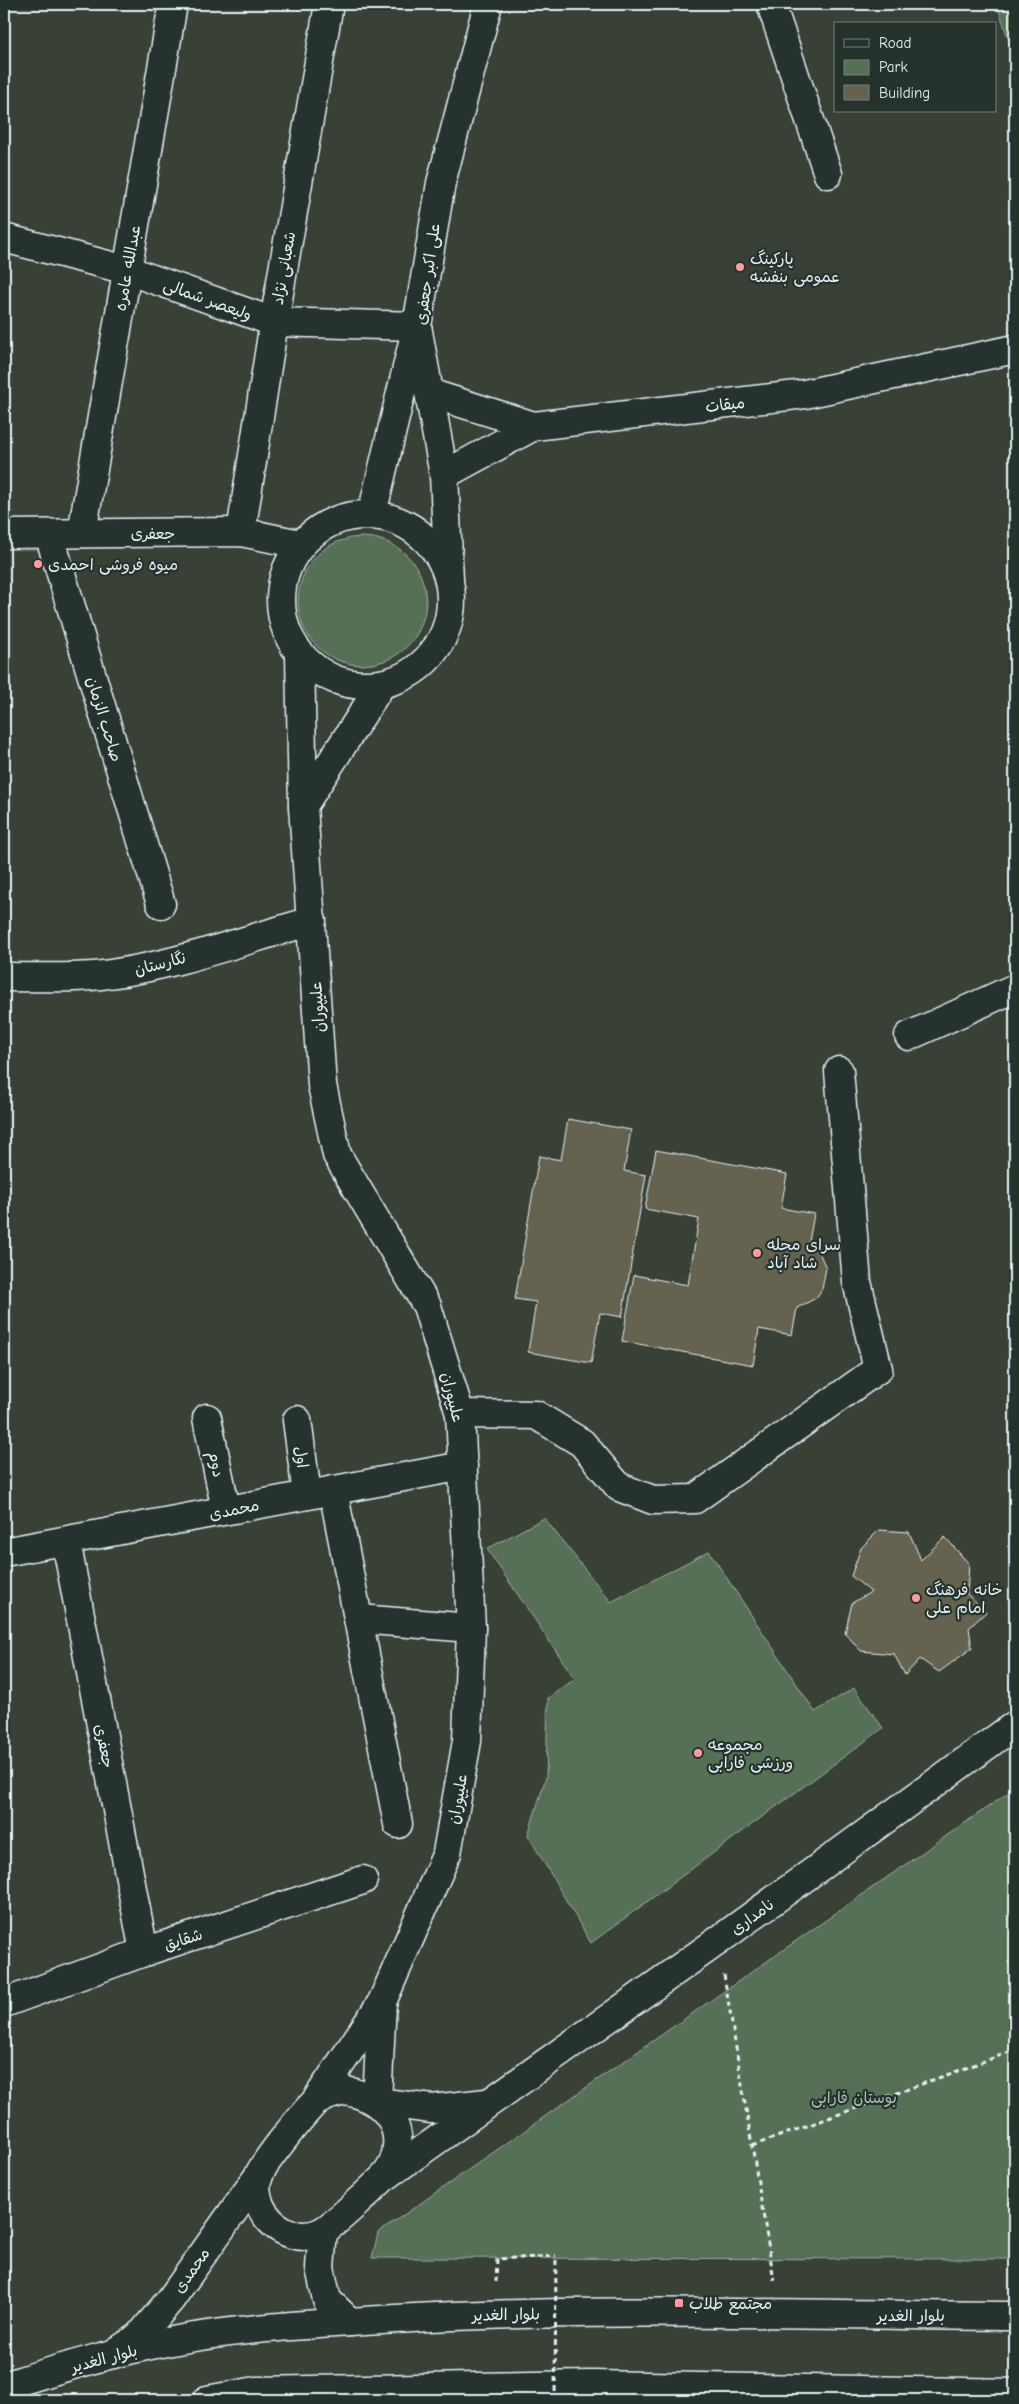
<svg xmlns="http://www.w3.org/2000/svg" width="1019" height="2404" font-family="'Comic Neue','Playpen Sans Arabic',sans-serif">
	<rect width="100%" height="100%" fill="#394137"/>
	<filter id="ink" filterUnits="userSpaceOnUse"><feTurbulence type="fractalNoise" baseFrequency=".02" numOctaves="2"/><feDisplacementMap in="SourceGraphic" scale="10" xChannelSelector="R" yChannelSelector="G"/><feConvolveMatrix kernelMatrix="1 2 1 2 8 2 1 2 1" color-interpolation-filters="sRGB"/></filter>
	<g filter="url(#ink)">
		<g fill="#547057" stroke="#9eb0a8">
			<polygon points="997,4 1015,4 1015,59"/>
			<circle cx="362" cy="601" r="64"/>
			<polygon points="544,1518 611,1602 709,1551 815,1712 854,1688 883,1728 591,1943 528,1835 546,1777 548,1698 575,1679 487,1549"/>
			<polygon points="1015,1788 1015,2259 372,2258 378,2233"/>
		</g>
		<g fill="#65634f" stroke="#e8f1f8">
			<polygon points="568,1119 631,1130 624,1171 646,1175 622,1317 600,1313 591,1363 528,1352 536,1302 515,1299 539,1156 561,1160"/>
			<polygon points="656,1150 787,1174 781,1208 814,1214 809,1242 817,1248 826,1268 822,1289 816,1298 797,1308 792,1335 759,1329 753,1365 622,1341 634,1275 688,1285 699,1219 645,1209"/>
			<polygon points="879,1530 909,1532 921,1560 945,1537 969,1564 967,1594 986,1612 969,1628 972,1648 939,1672 920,1659 905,1675 894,1654 861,1651 845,1633 852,1603 871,1592 851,1576 861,1548"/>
		</g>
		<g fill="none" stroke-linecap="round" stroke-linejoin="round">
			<g stroke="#e8f1f8" stroke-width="31">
				<g id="minor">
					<polyline points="771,4 828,174"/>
					<polyline points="4,238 127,270 274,322 417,326"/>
					<polyline points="429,393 534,426"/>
					<polyline points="444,475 534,426 805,394 1015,349"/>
					<polyline points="372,514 415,334"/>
					<circle cx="366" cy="600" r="85"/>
					<polyline points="241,532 274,322 329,4"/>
					<polyline points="82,533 173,4"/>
					<polyline points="4,534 241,532 300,544"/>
					<polyline points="49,534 161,904"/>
					<polyline points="449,579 444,475 417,326 441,183 488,4"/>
					<polyline points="300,655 303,806 322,1085 337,1155 427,1306 460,1414 471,1628 467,1741 447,1853 382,2002 315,2102"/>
					<polyline points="303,806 381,685"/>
					<path d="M4,977c35,0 71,2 106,-3 66,-9 137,-35 202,-53"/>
					<polyline points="909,1036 1015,988"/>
					<polyline points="460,1414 536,1415 582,1443 619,1487 653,1500 695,1499 878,1369 857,1282 839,1071"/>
					<polyline points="207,1418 226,1510"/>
					<polyline points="297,1420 307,1495"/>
					<polyline points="333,1490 398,1824"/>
					<polyline points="66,1541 144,1952"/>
					<polyline points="4,1552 463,1466"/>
					<polyline points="359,1619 471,1628"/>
					<polyline points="382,2002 377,2102 432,2109 486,2103"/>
					<polyline points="4,2003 144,1952 363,1880"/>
					<path d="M346,2091c34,6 61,32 48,70 -2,5 -6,12 -10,16 -10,10 -52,50 -63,55 -9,4 -20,5 -29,2 -23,-7 -43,-34 -33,-59 3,-10 49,-69 58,-74 9,-6 18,-8 29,-10z"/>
					<polyline points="386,2176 719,1940 1015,1725"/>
					<polyline points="323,2231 320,2268 327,2300 350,2322"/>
					<polyline points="113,2354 139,2337 171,2299 259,2175"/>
				</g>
			</g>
			<g stroke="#e8f1f8" stroke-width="31">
				<g id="major">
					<path d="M4,2386c55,-17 111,-35 168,-45 73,-14 149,-17 224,-22 205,-12 413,-4 619,-3"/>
					<polyline points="207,2400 256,2391 591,2385 1015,2393"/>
				</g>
			</g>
			<g stroke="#e8f1f8" stroke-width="3" stroke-dasharray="5 4" stroke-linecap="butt">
				<polyline points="724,1975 774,2280"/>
				<polyline points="752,2146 1015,2050"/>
				<polyline points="496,2282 497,2259 556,2256"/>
			</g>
			<use href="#minor" stroke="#26332d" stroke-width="28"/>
			<use href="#major" stroke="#26332d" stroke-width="28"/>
			<polyline stroke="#e8f1f8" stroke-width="3" stroke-dasharray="5 4" stroke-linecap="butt" points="555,2400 556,2256"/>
		</g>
	</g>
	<g fill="#ff9aa2" stroke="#26332d" stroke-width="2">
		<circle cx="740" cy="267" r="5"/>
		<circle cx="38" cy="564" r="5"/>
		<circle cx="757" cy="1253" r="5"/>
		<circle cx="916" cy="1598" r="5"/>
		<circle cx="698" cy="1753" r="5"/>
		<rect x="674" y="2298" width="10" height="10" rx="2.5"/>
	</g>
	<g text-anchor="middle" stroke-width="4.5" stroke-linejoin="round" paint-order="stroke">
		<g font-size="16" fill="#e8f1f8" stroke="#26332d" text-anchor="start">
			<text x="750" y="264">پارکینگ<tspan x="750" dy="18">عمومی بنفشه</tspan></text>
			<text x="48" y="570">میوه فروشی احمدی</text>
			<text x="767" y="1250">سرای محله<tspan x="767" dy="18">شاد آباد</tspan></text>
			<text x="926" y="1595">خانه فرهنگ<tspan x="926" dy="18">امام علی</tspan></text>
			<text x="708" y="1750">مجموعه<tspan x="708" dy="18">ورزشی فارابی</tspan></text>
			<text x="689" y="2309">مجتمع طلاب</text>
		</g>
		<g font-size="16" fill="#e8f1f8" stroke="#26332d">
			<text transform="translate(127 268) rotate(-80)" y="6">عبدالله عامره</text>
			<text transform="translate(283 268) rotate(-80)" y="6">شعبانی نژاد</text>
			<text transform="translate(427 274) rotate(-82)" y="6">علی اکبر جعفری</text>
			<text transform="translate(208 299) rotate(20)" y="6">ولیعصر شمالی</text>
			<text transform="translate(725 404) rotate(-7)" y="6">میقات</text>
			<text x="153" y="539">جعفری</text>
			<text transform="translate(105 719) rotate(73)" y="6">صاحب الزمان</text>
			<text transform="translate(160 963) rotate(-14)" y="6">نگارستان</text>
			<text transform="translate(317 1007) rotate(-94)" y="6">علیپوران</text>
			<text transform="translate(453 1397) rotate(76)" y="6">علیپوران</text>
			<text transform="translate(302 1457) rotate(82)" y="6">اول</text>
			<text transform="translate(217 1464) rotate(78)" y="6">دوم</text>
			<text transform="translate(234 1509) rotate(-11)" y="6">محمدی</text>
			<text transform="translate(105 1746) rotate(79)" y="6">جعفری</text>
			<text transform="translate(457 1799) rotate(-80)" y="6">علیپوران</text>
			<text transform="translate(752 1916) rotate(-36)" y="6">نامداری</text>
			<text transform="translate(183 1939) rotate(-18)" y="6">شقایق</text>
			<text transform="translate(191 2270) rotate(-55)" y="6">محمدی</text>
			<text transform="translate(506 2314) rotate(-1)" y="6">بلوار الغدیر</text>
			<text x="911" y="2321">بلوار الغدیر</text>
			<text transform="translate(104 2358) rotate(-15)" y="6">بلوار الغدیر</text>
		</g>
		<g font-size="16" fill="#adbdb8" stroke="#26332d">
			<text x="854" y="2103">بوستان فارابی</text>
		</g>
	</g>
	<rect width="1019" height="2404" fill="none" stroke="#26332d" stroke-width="20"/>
	<rect x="10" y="10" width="999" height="2384" fill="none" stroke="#e8f1f8" stroke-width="2" filter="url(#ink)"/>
	<rect x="834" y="22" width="162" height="90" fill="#26332d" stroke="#747f7e"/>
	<rect x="844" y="39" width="25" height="8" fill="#26332d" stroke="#747f7e"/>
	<text x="879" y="48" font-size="15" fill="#e8f1f8">Road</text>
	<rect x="844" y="60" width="25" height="15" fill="#547057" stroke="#747f7e"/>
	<text x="879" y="72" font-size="15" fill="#e8f1f8">Park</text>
	<rect x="844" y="85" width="25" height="15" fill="#65634f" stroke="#747f7e"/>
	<text x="879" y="98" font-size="15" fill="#e8f1f8">Building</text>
</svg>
